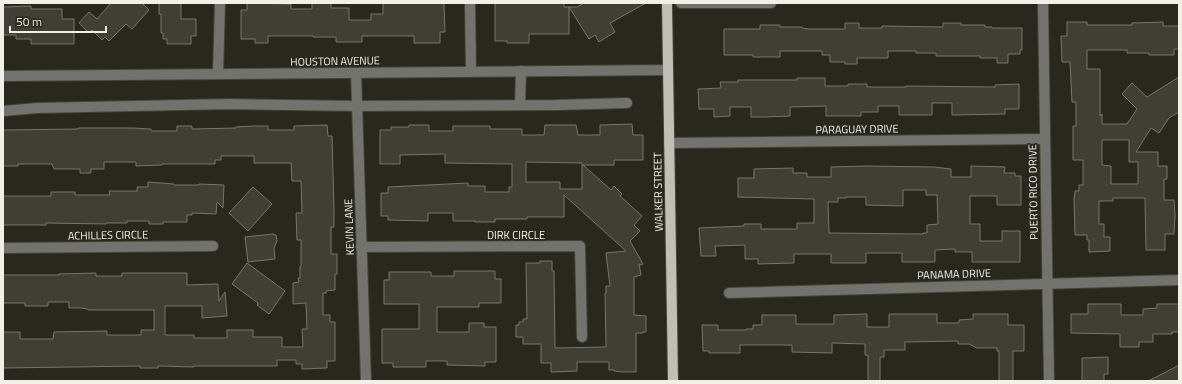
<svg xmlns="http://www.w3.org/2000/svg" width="1182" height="384" font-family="'Titillium Web',sans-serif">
	<rect width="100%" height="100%" fill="#29281d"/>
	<g fill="#403f34" stroke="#78766a" fill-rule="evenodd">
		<polygon points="111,3 142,3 149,10 132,29 126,24 109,41 105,37 102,40 92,30 89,33 79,23 89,12 97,19"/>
		<polygon points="159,3 181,3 181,19 196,19 196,36 191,36 191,44 167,44 167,39 163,39 163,33 161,33 161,14 159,14"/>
		<polygon points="247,3 291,4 291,9 312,9 312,3 331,3 331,8 349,8 349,20 371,20 371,14 383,14 383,3 444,3 445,32 440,32 440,43 414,43 414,36 362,36 362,42 336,42 336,37 313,37 313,36 268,36 268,43 255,43 255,39 241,39 241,10 247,10"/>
		<polygon points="495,3 564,3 564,7 569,7 569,34 529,34 529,43 507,43 507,41 495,41"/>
		<polygon points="584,3 646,3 610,23 615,32 599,42 595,35 589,39 569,7 577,7"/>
		<polygon points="31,6 31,9 62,9 62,19 74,19 74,44 31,44 31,39 16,39 16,35 3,35 3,7"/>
		<path d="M1067,22h20v3h45v-2l31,-1v4h16v23h-5v6h-25v-2h-22v-3h-40v19h13v47l2,-2v10h25l10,-15 -15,-15 10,-11 15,14 32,-20v35l-10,6 -10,15 -8,-5 -15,24h22v14h9v13h-3v21h10l1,15 -1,19h-9v16h-19l-1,-52h-32v3h-14v23h5v13h6v14l-21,1v-12h-2v-5h-12l-1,-36 1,-8h4v-6h4v-25h-10v-34h3v-24h-4l-2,-40h-8l-1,-26h6zM1102,140h27v22h9v22h-27v-18l-9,-1z"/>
		<polygon points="845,23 859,23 859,28 882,28 882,26 943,27 943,23 961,23 961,25 985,25 985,27 992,27 992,28 1022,28 1022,50 1020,50 1020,54 1008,54 1008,63 997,63 997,58 980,58 980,56 936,56 936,53 916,53 916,51 888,51 888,58 857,58 857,64 845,64 845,62 830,62 830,55 822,55 822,51 780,51 780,57 753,57 753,55 724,55 724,29 760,29 760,25 780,25 780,27 802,27 802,28 809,29 845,29"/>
		<polygon points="797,78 825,78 825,86 848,86 848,84 867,84 867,87 906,87 906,86 995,87 995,85 1019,84 1019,109 1005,109 1005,114 952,115 952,103 932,103 932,115 899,115 899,106 878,106 878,112 861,112 861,116 826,116 826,106 790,107 790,116 765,117 751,117 751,107 730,107 730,116 714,117 714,109 699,109 698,89 721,88 720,82 738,82 738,80 797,80"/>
		<path d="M632,124l1,11h10v25h-29v5h-31l28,25 3,-4 8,8 -2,2 22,20 -8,9 6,6 -10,10 13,23 -2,1 -2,-1 2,11 -7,2v38l12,1v16h-3v1h-7v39h-14l-8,-1v-1h-5v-8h-32v9l-26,1v-9h-10v-19h-18v-7h-7v-12h3v-3h4v-3h4l-1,-56h14v-2h12v10h2l1,77 51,-1 -1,-54h1v-7h4l-4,-33 20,-2 -62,-56v22h-37v2h-32v3h-20v-1h-22v-8h-25v8l-40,-1v-4h-7v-23h7v-6l80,-4v3h17v6h24v-5h3v-23l-67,-1v-9l-45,1v9h-20v-34h11v-3h18v-2h20v6h24v-5h37v3h32v6h22l1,-10h31l2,10h22v-10zM526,162l56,1v26h-22v-7h-34z"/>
		<polygon points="327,125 328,136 332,136 334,209 334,227 331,227 331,254 337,254 337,274 335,274 335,290 326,291 326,293 323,293 323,315 330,315 330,322 335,322 335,361 327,361 327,368 302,369 302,364 296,364 296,360 277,360 277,366 194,366 194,367 158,366 158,368 140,368 140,366 3,368 3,332 20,332 20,339 53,339 54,332 107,331 107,335 141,335 141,330 154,330 154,310 88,310 88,309 81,308 69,308 69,302 48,302 48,306 25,306 25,303 3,303 3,275 59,275 59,274 96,273 96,276 122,276 122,273 187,273 187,285 218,284 219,301 225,292 227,316 202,318 202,306 165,306 165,335 194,335 194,338 227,338 227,330 253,330 253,337 282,337 282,347 303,347 302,329 307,329 306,303 293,304 293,283 299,282 298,278 300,278 300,266 301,266 301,240 297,240 296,213 302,213 301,181 292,181 291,163 254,163 254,156 221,156 221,160 215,160 215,164 162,164 162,165 136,166 136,162 104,162 104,169 91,169 91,173 80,173 80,169 54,169 52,164 18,164 18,166 3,166 3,130 78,129 78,128 134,128 149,129 151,129 151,131 177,131 177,126 192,126 192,129 236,128 236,127 253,126 268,126 268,130 294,130 294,126"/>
		<path d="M867,166l67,1 17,2v8h20v-11l34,1 -1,6h11v3h6v29h-24v-9h-27v28h10v17h22v-10h18v31h-48v-10h-17v-3l-20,1v12h-33v-9h-36v10h-35v-9h-37v9l-36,1v-5h-13v-14l-30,1 1,10h-15l-2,-28 45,-2v-2h17v5h36v-6h17v-24l-76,-2v-19h16v-9l39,-1v5h14v4h24v-10zM903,190h23v5h11l1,29 -11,1v8h-4v1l-94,-1 -1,-31h10v-4h8v-1h20v8l37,1z"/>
		<polygon points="148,182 174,184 174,185 199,185 199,184 224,185 223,208 217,202 216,214 192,213 192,215 187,215 187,222 163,222 163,224 149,224 149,221 127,221 127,223 106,223 106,224 46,223 46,225 3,225 3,196 51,196 51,192 75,192 75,195 110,195 109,191 137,191 137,187 148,187"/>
		<polygon points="253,187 272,204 248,231 229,213"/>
		<polygon points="273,234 276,235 277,241 274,248 275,259 248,262 245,237"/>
		<polygon points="247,263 285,291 269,314 257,305 258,303 232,284"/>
		<polygon points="454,271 495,271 495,279 501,279 501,303 479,303 479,307 437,307 437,332 469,332 469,323 484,323 484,327 496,327 496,362 485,362 485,366 447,365 447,361 426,361 426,367 393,367 393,363 382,363 382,329 419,329 419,304 384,304 384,280 389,280 389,272 431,272 431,276 454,276"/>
		<polygon points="1088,304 1121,304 1121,315 1143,315 1143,309 1157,308 1157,304 1179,304 1179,332 1172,332 1172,334 1153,334 1153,342 1139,342 1139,347 1120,347 1120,334 1071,333 1071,314 1088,314"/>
		<polygon points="867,314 867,327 889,327 889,314 937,314 937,323 959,323 959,320 973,319 973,314 1008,314 1008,325 1024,325 1024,351 1013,351 1013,381 999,381 999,351 997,351 997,348 977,348 969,344 958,344 958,341 905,342 905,350 884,350 884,357 880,357 880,381 868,381 868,355 865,355 865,344 832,343 832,353 792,352 792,345 740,345 740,353 709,353 709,351 703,351 702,325 718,325 718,330 746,330 746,329 753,329 753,325 762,325 762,315 796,315 796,324 834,324 834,315"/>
		<polygon points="1108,357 1108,374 1104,374 1104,381 1082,381 1082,358"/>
		<polygon points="1179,365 1179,381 1148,381 1164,373"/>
	</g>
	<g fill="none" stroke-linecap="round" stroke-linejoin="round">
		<g stroke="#45443a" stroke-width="12">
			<g id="minor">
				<polyline points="470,3 471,72"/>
				<polyline points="681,3 771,3"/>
				<polyline points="1043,3 1049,381"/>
				<polyline points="356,73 366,381"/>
				<polyline points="218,74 220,3"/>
				<polyline points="3,76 668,70"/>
				<polyline points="520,105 521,71"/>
				<polyline points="3,111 37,108 230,104 357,106 556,105 627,103"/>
				<polyline points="669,143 1044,139"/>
				<polyline points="361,247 580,246 582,337"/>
				<polyline points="3,248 213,246"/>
				<polyline points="729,293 1179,280"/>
			</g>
		</g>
		<g stroke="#45443a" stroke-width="12">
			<polyline id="major" points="667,3 673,381"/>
		</g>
		<use href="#minor" stroke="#73736d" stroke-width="10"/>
		<use href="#major" stroke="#c0bfb4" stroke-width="10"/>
	</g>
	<g text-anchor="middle" stroke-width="3.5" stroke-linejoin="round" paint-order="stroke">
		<g font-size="11" fill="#f0f0e9" stroke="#29281d">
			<text transform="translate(335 61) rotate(-1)" y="4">HOUSTON AVENUE</text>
			<text transform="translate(857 129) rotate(-1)" y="4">PARAGUAY DRIVE</text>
			<text transform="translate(658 192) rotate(-91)" y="4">WALKER STREET</text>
			<text transform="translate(1033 192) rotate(-91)" y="4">PUERTO RICO DRIVE</text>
			<text transform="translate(349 227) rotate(-92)" y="4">KEVIN LANE</text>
			<text transform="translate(108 235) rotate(-1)" y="4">ACHILLES CIRCLE</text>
			<text x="516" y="239">DIRK CIRCLE</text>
			<text transform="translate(954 274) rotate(-2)" y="4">PANAMA DRIVE</text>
		</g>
	</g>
	<rect width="1182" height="384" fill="none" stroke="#f0f0e9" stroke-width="8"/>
	<path d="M10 26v6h96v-6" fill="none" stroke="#f0f0e9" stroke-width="2"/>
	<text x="16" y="26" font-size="12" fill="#f0f0e9" stroke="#29281d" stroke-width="3" paint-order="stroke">50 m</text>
</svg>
